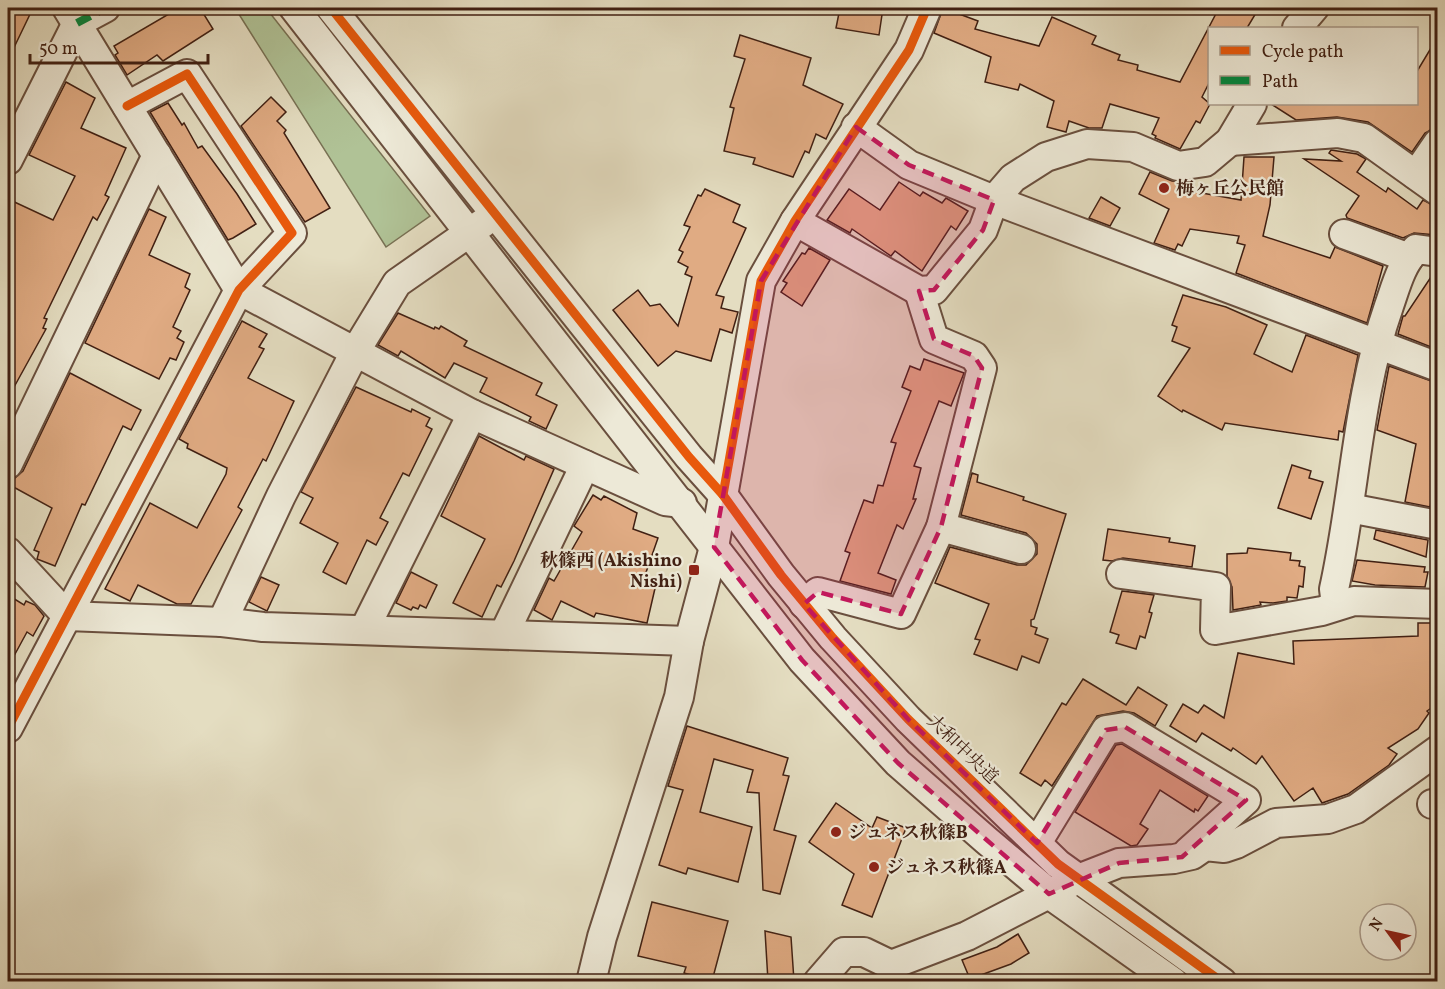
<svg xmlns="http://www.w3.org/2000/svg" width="1445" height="989" font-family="Vollkorn,'Noto Serif JP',serif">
	<rect width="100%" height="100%" fill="#e4ddc1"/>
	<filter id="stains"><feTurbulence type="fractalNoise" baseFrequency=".00333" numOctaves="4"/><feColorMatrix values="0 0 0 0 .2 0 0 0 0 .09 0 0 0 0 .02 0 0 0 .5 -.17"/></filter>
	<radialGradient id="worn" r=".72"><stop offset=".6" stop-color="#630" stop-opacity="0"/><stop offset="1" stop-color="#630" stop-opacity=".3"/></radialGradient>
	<polygon fill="#b0c296" stroke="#787154" stroke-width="1.5" points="235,8 266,8 430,216 386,247"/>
	<g fill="#e0ab83" stroke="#412013" stroke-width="1.5">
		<polygon points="8,8 33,8 8,60"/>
		<polygon points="179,8 200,8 213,29 163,61 157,55 127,75 115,55 118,53 114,46"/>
		<polygon points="840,8 883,8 879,35 836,28"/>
		<polygon points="943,8 978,21 975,29 1039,46 1052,17 1096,36 1092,44 1120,55 1118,60 1138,65 1137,70 1180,82 1219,8 1259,8 1247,28 1209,28 1209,83 1202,97 1210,104 1200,123 1196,121 1180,149 1155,138 1156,136 1152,134 1159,118 1110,104 1102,128 1089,128 1069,121 1066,132 1047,127 1054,101 1020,84 1018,90 985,82 991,57 934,33"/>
		<polygon points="740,35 811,58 803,85 843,104 826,139 816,134 809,153 805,151 793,177 753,164 755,158 724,151 734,108 730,107 745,59 734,56"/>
		<polygon points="1437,38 1437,127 1425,133 1412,152 1368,122 1337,117 1296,120 1271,104 1416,104 1416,73"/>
		<polygon points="66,82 95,98 81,128 126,148 105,195 109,197 97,220 93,217 44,318 47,319 43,328 46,329 8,398 8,199 53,220 75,176 29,155"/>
		<polygon points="271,97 286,112 277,121 286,130 284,133 330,208 305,222 241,126"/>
		<polygon points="168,103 182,125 184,123 198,148 202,146 237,194 256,224 233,238 228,240 150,112"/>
		<polygon points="1331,150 1357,154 1366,159 1357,172 1386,192 1388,188 1417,209 1423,200 1437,207 1437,235 1414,233 1403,238 1347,218 1346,215 1359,196 1304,159 1341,161 1329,153"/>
		<polygon points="1244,157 1274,157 1270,205 1263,236 1330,258 1335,247 1383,266 1367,323 1236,273 1245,245 1237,243 1239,236 1190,229 1182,246 1178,244 1175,250 1154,243 1169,209 1139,194 1150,172 1172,181 1189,182 1185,190 1241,200"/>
		<polygon points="899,182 920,196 923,192 942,203 946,198 968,211 956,230 951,226 922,271 895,251 891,256 852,229 850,233 827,220 849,189 880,210"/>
		<polygon points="705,189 740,205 733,222 746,228 716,295 724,297 721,308 738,312 732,333 720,329 711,361 676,351 658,366 613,310 638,290 650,306 660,304 678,326 692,277 685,274 688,267 678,262 683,252 679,250 690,227 684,225 698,195 701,196"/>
		<polygon points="1101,197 1120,208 1110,226 1089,218"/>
		<polygon points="149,209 166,217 149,255 190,274 185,287 190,290 173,327 181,331 177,338 184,342 176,360 170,358 159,379 85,343"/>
		<polygon points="809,248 830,260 802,306 781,292 787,283 783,281 802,253 805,254"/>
		<polygon points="1437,268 1437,326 1431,347 1398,334 1403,316 1405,316"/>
		<polygon points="1183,295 1226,307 1267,325 1254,354 1292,372 1306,335 1358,355 1343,432 1339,431 1338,440 1225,423 1222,430 1183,410 1182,412 1158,396 1190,348 1172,341 1177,327 1172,325"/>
		<polygon points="398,313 434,329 435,327 439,329 441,326 467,341 464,346 542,383 536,395 557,405 546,429 529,421 531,417 480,392 487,378 454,363 445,378 401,351 398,356 378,345"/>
		<polygon points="242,321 267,334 259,347 264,349 248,378 294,401 266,461 263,459 238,507 242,510 191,604 177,604 138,585 130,601 105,589 150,503 197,528 226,474 227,468 187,448 188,444 179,439"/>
		<polygon points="924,359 964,373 951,406 939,401 914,466 921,468 913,499 916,499 903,529 897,525 878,573 896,580 891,594 840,581 850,553 845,551 864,500 873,503 878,485 883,486 896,443 891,442 911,391 902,387 910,366 920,370"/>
		<polygon points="1389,366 1437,383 1437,500 1432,499 1430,507 1405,502 1416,444 1377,430"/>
		<polygon points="70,373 141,410 131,430 123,426 85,505 82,504 55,566 37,559 39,552 34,550 52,508 8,484 23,471"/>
		<polygon points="356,387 411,412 412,409 430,418 426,426 432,429 409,476 403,473 380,518 388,522 376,545 367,540 346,584 323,572 338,543 300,523 313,498 301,492"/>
		<polygon points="479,436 524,460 526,456 554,469 514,561 501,587 497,585 482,617 453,603 485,539 441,516"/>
		<polygon points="1292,465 1311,471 1309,478 1323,482 1311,519 1278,508"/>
		<polygon points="972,473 978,475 977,482 1024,497 1023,500 1066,514 1034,619 1031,620 1031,626 1037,628 1035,634 1048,639 1039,663 1022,656 1017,670 974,654 980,640 975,639 989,604 935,583 950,547 1017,565 1026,565 1037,554 1037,544 1026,533 961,515"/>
		<polygon points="593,495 601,500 604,496 637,513 633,529 658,538 643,581 656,584 647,623 596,613 594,617 561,601 552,620 534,610 549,578 554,581 582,532 574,526"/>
		<polygon points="1108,529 1170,538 1169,542 1195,546 1192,567 1123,558 1112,561 1103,560"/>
		<polygon points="1376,530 1428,540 1426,557 1374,539"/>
		<polygon points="1248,548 1291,553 1290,560 1300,561 1299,566 1305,567 1303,587 1299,586 1297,598 1287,597 1287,601 1273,603 1260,602 1261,605 1233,610 1232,587 1227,576 1227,554 1247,553"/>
		<polygon points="1357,560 1425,567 1424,572 1428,572 1425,587 1375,585 1352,581"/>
		<polygon points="411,572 437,585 426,608 420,605 418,609 413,607 411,610 396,603"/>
		<polygon points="261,577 279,585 267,611 249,602"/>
		<polygon points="1122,591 1154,595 1149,612 1152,613 1145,638 1140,636 1136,649 1116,643 1119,635 1110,632"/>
		<polygon points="8,595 24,605 26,601 35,605 44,616 33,636 27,632 8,667"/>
		<polygon points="1418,623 1437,623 1437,704 1427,711 1429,713 1418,729 1388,748 1397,754 1389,765 1348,794 1322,803 1313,788 1294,801 1262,756 1256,764 1233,748 1231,751 1202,733 1196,742 1170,726 1183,704 1198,713 1204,705 1224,718 1238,653 1294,664 1293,641 1418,636"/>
		<polygon points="1083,679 1126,705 1138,687 1167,705 1155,726 1134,713 1123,711 1097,716 1052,786 1045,780 1041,786 1020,773 1062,703 1066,705"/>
		<polygon points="687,726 788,758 783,775 789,776 774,830 796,836 780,894 763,890 759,793 747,792 753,770 714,759 700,812 752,827 738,882 688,868 686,874 659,865 683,790 668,786"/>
		<polygon points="1122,744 1208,796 1198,811 1195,809 1194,812 1160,790 1140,824 1148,829 1137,845 1131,846 1075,812 1116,745"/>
		<polygon points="836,803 872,828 877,817 906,828 872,917 842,905 854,874 809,842"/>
		<polygon points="652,902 728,921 712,981 684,973 686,967 638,956"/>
		<polygon points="765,931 791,937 794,981 768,981"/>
		<polygon points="1018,934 1029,953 1011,964 970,979 962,960 997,947"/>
	</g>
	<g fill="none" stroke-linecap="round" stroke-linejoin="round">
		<g stroke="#6a4f3e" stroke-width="32">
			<g id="minor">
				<polyline points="67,8 239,290 472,414 665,501 682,503"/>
				<polyline points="294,8 802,660 898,763 986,840 1056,899 1173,982"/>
				<polyline points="331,8 689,457 723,495 781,575 833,638 908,719 1058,864 1222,982"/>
				<polyline points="1297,28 1314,8"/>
				<polyline points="856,127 909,165 994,200 1438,367"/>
				<polyline points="1230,141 1338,133 1364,138 1438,191"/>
				<polyline points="8,160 77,23 105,8"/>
				<polyline points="1416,175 1438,143"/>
				<polyline points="795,221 919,291 934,290 983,230 994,200 1013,178 1046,157 1087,144 1133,147 1178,166 1205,162 1230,141 1252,104"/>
				<polyline points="1344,234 1409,258"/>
				<polyline points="8,464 157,155"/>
				<polyline points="1349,508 1438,525"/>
				<polyline points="941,527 1021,549"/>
				<polyline points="8,552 67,616 222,622 263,627 689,641"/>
				<polyline points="1121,574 1216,587 1215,630 1322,611 1354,601 1438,604"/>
				<polyline points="804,604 818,592 901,614 941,527 982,368 974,356 934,339 919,291"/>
				<path d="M1336,605l-2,-16c21,-94 23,-192 55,-283 7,-20 12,-41 27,-57l22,3"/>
				<polyline points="222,622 281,496 355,352 397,283 483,223"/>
				<polyline points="364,630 472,414"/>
				<polyline points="504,634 585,465"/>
				<polyline points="8,728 239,290 292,233 187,74 127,106"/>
				<polyline points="1432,804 1438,803"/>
				<polyline points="1037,843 1106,730 1125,727 1246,800 1188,852"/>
				<polyline points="591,982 602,937 679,697 689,641 714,547 761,281 795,221 909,50 927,8"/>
				<polyline points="818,982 844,952 864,952 891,965 967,936 1078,879 1119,863 1174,859 1192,855 1205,846 1224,848 1236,844 1276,823 1328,819 1356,809 1438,750"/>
			</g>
		</g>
		<use href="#minor" stroke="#ede9d7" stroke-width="28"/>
		<polyline stroke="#00873e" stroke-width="8" stroke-dasharray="15 8" stroke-linecap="butt" points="77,23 105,8"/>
		<g stroke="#ede9d7" stroke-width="13">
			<g id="cycleway">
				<polyline points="331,8 689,457 723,495 781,575 833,638 908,719 1058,864 1222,982"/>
				<polyline points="723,495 761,281 795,221 909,50 927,8"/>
				<polyline points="8,728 239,290 292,233 187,74 127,106"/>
			</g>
		</g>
		<use href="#cycleway" stroke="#e8590c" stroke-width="9"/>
	</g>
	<path fill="#c2185b" fill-opacity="0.2" stroke="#c2185b" stroke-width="4.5" stroke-dasharray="12 8" stroke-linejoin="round" d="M856,127l53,38 85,35 -11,30 -49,60 -15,1 15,48 40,17 8,12 -41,159 -40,87 -83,-22 -14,12 104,115 129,124 69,-113 19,-3 121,73 -64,57 -63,6 -70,31 -151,-131 -96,-103 -88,-113 47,-266z"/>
	<g fill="#8f2418" stroke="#ede9d7" stroke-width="2">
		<circle cx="1164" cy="188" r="6"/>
		<rect x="688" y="564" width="12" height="12" rx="3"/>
		<circle cx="836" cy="832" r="6"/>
		<circle cx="874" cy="867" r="6"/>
	</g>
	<g text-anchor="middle" stroke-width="4.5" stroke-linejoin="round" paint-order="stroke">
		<g font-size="18" font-weight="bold" fill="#412013" stroke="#ede9d7" text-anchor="start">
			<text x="1176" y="194">梅ヶ丘公民館</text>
			<text x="682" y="566" text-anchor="end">秋篠西 (Akishino<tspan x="682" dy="21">Nishi)</tspan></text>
			<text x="848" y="838">ジュネス秋篠B</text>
			<text x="886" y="873">ジュネス秋篠A</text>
		</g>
		<g font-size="18" fill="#412013" stroke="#ede9d7">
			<text transform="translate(963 749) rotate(44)" y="6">大和中央道</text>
		</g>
	</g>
	<rect width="1445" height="989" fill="none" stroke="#e4ddc1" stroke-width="30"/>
	<rect x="9" y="9" width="1427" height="971" fill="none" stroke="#412013" stroke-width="3"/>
	<rect x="15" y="15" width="1415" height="959" fill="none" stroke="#412013" stroke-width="1.5"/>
	<rect x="1208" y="27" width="210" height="78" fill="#ede9d7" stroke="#a89989" stroke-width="1.5"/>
	<rect x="1220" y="46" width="30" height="9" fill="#e8590c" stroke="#a89989" stroke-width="1.5"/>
	<text x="1262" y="57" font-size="18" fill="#412013">Cycle path</text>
	<rect x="1220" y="76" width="30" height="9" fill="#00873e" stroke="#a89989" stroke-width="1.5"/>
	<text x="1262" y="87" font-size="18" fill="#412013">Path</text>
	<g transform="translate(1388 932) rotate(303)"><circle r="28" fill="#ede9d7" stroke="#a89989" stroke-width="1.5"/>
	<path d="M0-4.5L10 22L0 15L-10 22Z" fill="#8f2418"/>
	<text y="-9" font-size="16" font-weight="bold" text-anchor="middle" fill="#412013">N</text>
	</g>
	<path d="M30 54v9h178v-9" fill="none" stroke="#412013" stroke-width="3"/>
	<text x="39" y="54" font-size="18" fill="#412013" stroke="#ede9d7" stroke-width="4.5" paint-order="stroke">50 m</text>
	<rect width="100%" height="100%" filter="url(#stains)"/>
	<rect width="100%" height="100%" fill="url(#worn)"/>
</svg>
